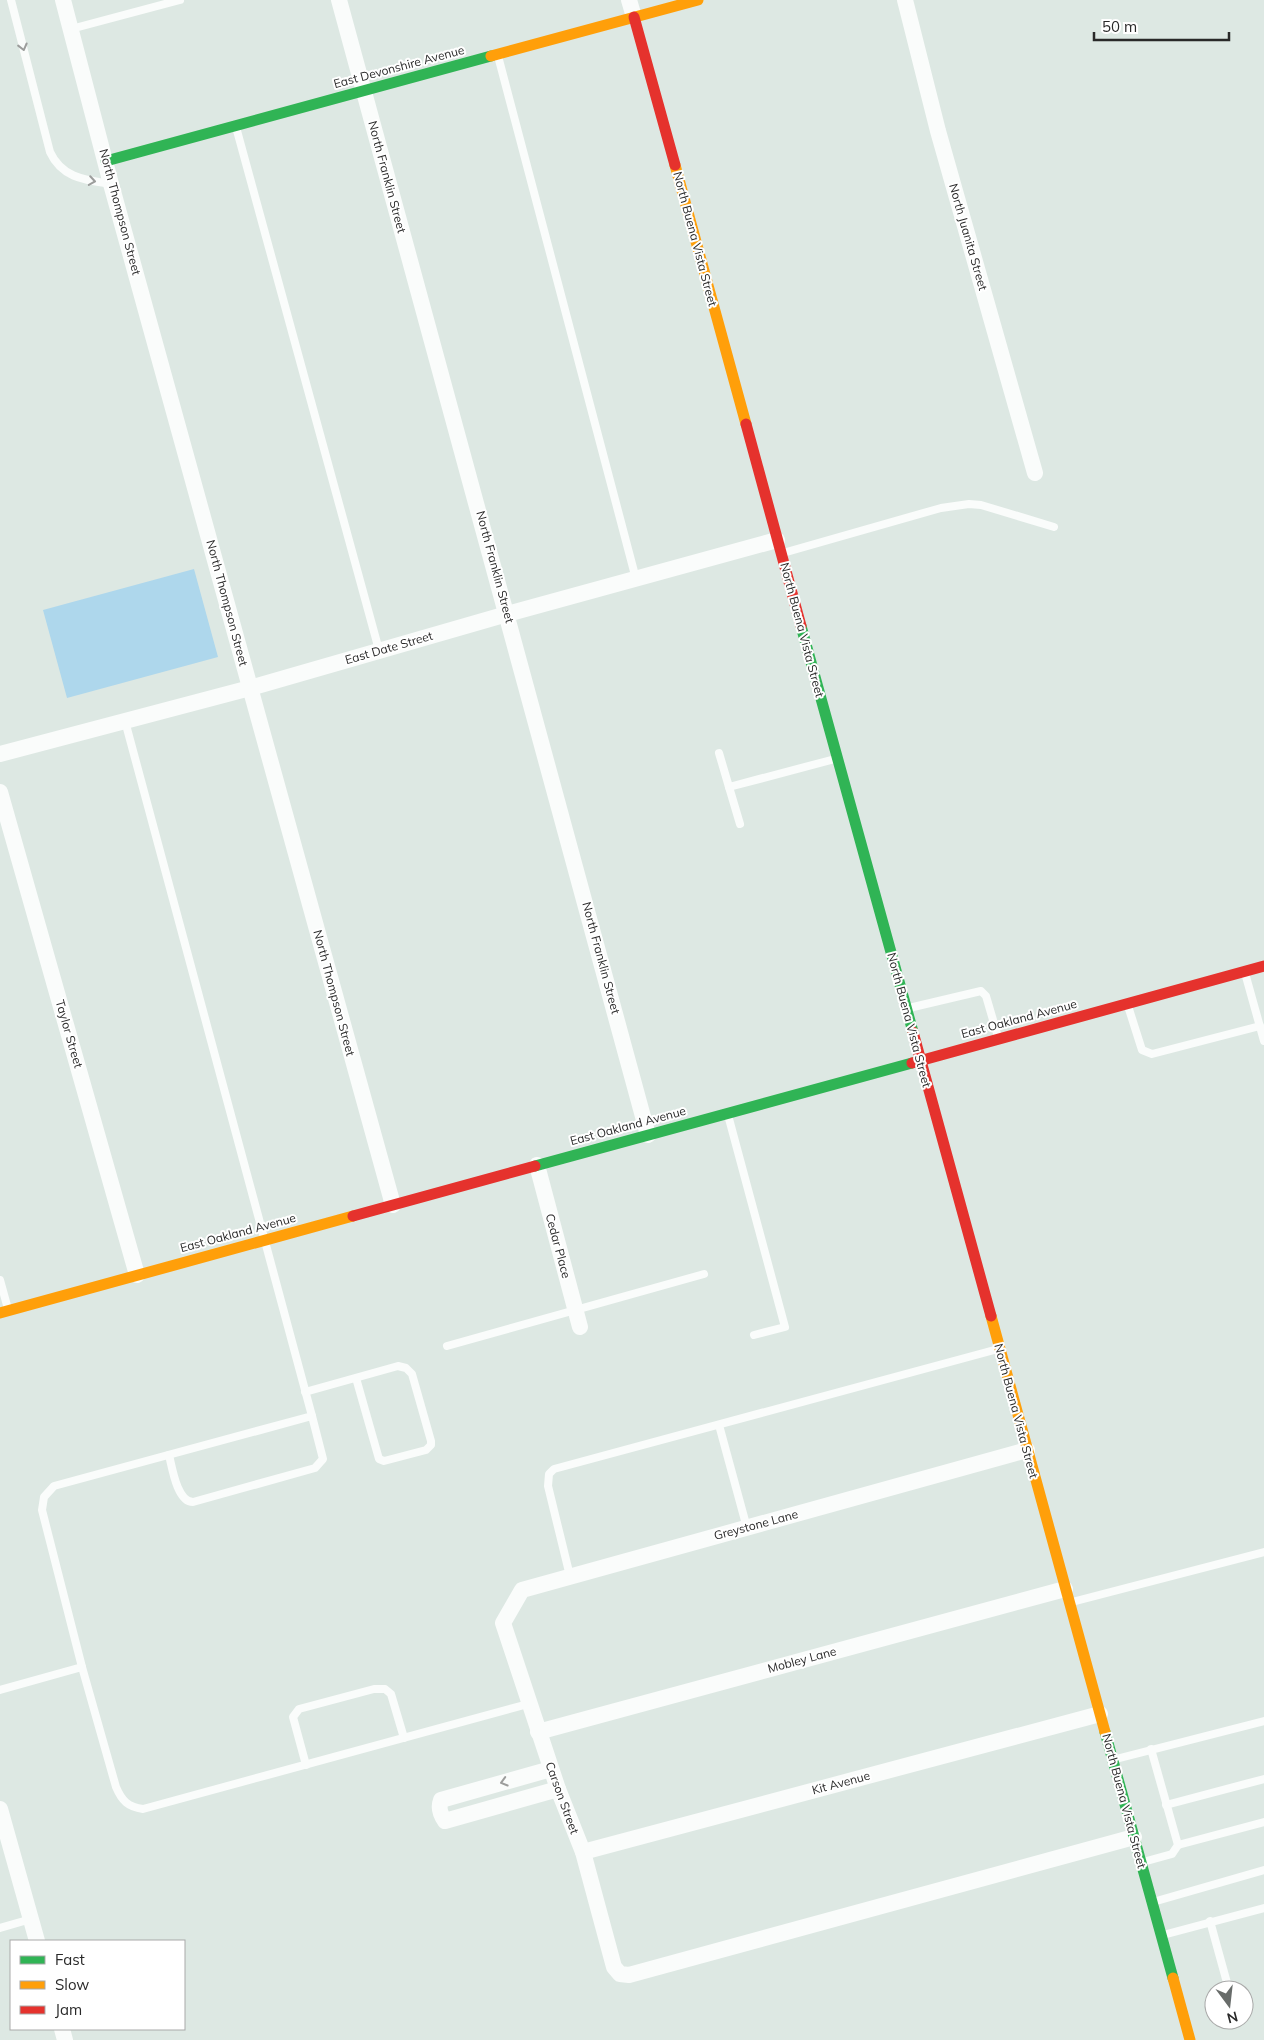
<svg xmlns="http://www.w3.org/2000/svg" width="1264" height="2040" font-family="Mulish,sans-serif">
	<rect width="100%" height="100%" fill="#dde8e3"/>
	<polygon fill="#aed7ec" points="194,569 218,657 67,698 43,610"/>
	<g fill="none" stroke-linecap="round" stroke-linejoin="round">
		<g stroke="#fafcfb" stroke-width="8">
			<path d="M11,0l39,152c12,26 35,28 61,32"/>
			<polyline points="71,29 180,0"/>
			<polyline points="498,56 636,579"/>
			<polyline points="236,127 379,650"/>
			<polyline points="783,553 941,508 969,504 981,505 1054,527"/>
			<polyline points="719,753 729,787"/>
			<polyline points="740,824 729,787 835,759"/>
			<polyline points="1245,973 1264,1041"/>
			<polyline points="1128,1006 1142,1050 1152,1054 1260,1026"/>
			<polyline points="909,1008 981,991 986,996 998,1037"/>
			<polyline points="728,1115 785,1327 754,1335"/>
			<polyline points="0,1280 8,1309"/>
			<polyline points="447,1346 704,1274"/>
			<polyline points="305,1392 398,1366 406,1368 412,1374 431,1441 431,1445 426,1450 384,1461 379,1459 356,1378"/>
			<polyline points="719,1425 747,1528"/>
			<path d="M169,1455c3,12 8,47 24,47l122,-34 8,-9 -11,-43"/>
			<polyline points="570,1576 548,1486 549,1474 554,1469 998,1349"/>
			<polyline points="1072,1602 1264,1552"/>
			<path d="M82,1667l34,120c6,14 12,20 27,22l385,-105"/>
			<polyline points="0,1690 82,1667 42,1510 44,1497 54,1486 312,1416 125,721"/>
			<polyline points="1116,1759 1264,1721"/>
			<polyline points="306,1765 293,1717 299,1709 374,1689 385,1689 391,1694 404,1738"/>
			<polyline points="1166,1805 1264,1779"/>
			<polyline points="1178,1845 1264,1822"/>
			<polyline points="1143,1862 1172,1854 1178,1845 1151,1749"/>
			<polyline points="1153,1902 1264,1870"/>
			<polyline points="1210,1921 1229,1990"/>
			<polyline points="0,1928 31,1919"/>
			<polyline points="1163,1935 1264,1908"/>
		</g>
		<g stroke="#fafcfb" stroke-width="16">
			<polyline points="63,0 111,184 393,1205"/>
			<polyline points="339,0 648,1135"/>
			<polyline points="629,0 634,17"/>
			<polyline points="905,0 938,131 1035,473"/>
			<polyline points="0,754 250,688 507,614 777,540"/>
			<polyline points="0,792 137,1275"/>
			<polyline points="537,1165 580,1327"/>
			<polyline points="1027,1450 522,1590 503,1623 558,1789 583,1852 614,1967 620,1974 629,1975 1134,1837"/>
			<polyline points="538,1732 1065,1589"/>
			<path d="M551,1769l-110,31c-3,8 -1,14 4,21l113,-32"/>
			<polyline points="0,1809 37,1941"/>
			<polyline points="583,1852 1100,1714"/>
			<polyline points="62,2029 65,2040"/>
		</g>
		<g stroke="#30b455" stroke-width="11">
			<polyline points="106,161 491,56"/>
			<polyline points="801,626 913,1032"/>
			<polyline points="535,1166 912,1063"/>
			<polyline points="1105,1732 1173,1978"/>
		</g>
		<g stroke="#ff9f0a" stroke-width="11">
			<polyline points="491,56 698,0"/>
			<polyline points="675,165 746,424"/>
			<polyline points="0,1313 353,1216"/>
			<polyline points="991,1316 1105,1732"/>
			<polyline points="1173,1978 1190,2040"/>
		</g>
		<g stroke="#e5322d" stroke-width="11">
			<polyline points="634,17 675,165"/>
			<polyline points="746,424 801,626"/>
			<polyline points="913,1032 991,1316"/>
			<polyline points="912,1063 1264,966"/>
			<polyline points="353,1216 535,1166"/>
		</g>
	</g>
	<defs><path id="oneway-chevron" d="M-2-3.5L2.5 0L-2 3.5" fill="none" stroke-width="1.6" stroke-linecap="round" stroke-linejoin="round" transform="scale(1.25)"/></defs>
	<g stroke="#9c9d9c">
		<use href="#oneway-chevron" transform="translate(23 47) rotate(76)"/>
		<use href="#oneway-chevron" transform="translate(92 181) rotate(9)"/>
		<use href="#oneway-chevron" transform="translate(504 1782) rotate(164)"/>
	</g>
	<g text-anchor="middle" stroke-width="4" stroke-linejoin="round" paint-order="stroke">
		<g font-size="12" fill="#292929" stroke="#fff">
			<text transform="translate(399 67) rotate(-15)" y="4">East Devonshire Avenue</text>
			<text transform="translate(387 177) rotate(75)" y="4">North Franklin Street</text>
			<text transform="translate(120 212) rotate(75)" y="4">North Thompson Street</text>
			<text transform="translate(968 237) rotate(74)" y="4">North Juanita Street</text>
			<text transform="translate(695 239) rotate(75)" y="4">North Buena Vista Street</text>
			<text transform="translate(495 567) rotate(75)" y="4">North Franklin Street</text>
			<text transform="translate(227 603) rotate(75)" y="4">North Thompson Street</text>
			<text transform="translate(802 630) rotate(75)" y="4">North Buena Vista Street</text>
			<text transform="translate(389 648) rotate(-16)" y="4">East Date Street</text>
			<text transform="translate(601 958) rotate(75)" y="4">North Franklin Street</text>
			<text transform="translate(334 993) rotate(75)" y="4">North Thompson Street</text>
			<text transform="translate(1019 1019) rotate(-15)" y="4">East Oakland Avenue</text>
			<text transform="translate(909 1020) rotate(75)" y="4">North Buena Vista Street</text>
			<text transform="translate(69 1034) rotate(74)" y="4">Taylor Street</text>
			<text transform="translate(628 1126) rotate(-15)" y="4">East Oakland Avenue</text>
			<text transform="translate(238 1233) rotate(-15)" y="4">East Oakland Avenue</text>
			<text transform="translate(558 1246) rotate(75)" y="4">Cedar Place</text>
			<text transform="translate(1016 1411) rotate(75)" y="4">North Buena Vista Street</text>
			<text transform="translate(756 1525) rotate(-15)" y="4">Greystone Lane</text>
			<text transform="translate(802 1660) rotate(-15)" y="4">Mobley Lane</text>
			<text transform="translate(841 1783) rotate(-15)" y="4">Kit Avenue</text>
			<text transform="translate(562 1798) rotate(70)" y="4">Carson Street</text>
			<text transform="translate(1124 1801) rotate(75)" y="4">North Buena Vista Street</text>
		</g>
	</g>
	<rect x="10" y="1940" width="175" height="90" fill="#ffffff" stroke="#a9a9a9"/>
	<rect x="20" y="1956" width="25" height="8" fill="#30b455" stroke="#a9a9a9"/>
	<text x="55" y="1965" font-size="15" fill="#292929">Fast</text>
	<rect x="20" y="1981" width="25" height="8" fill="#ff9f0a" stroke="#a9a9a9"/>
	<text x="55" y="1990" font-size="15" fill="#292929">Slow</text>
	<rect x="20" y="2006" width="25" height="8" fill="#e5322d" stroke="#a9a9a9"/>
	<text x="55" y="2015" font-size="15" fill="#292929">Jam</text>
	<g transform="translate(1229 2005) rotate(165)"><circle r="24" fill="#ffffff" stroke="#a9a9a9"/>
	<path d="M0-4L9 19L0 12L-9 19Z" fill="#686c6a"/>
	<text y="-8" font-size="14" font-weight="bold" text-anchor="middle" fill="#292929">N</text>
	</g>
	<path d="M1094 32v8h135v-8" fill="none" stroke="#292929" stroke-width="2.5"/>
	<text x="1102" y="32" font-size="15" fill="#292929" stroke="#ffffff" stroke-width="4" paint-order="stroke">50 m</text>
</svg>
